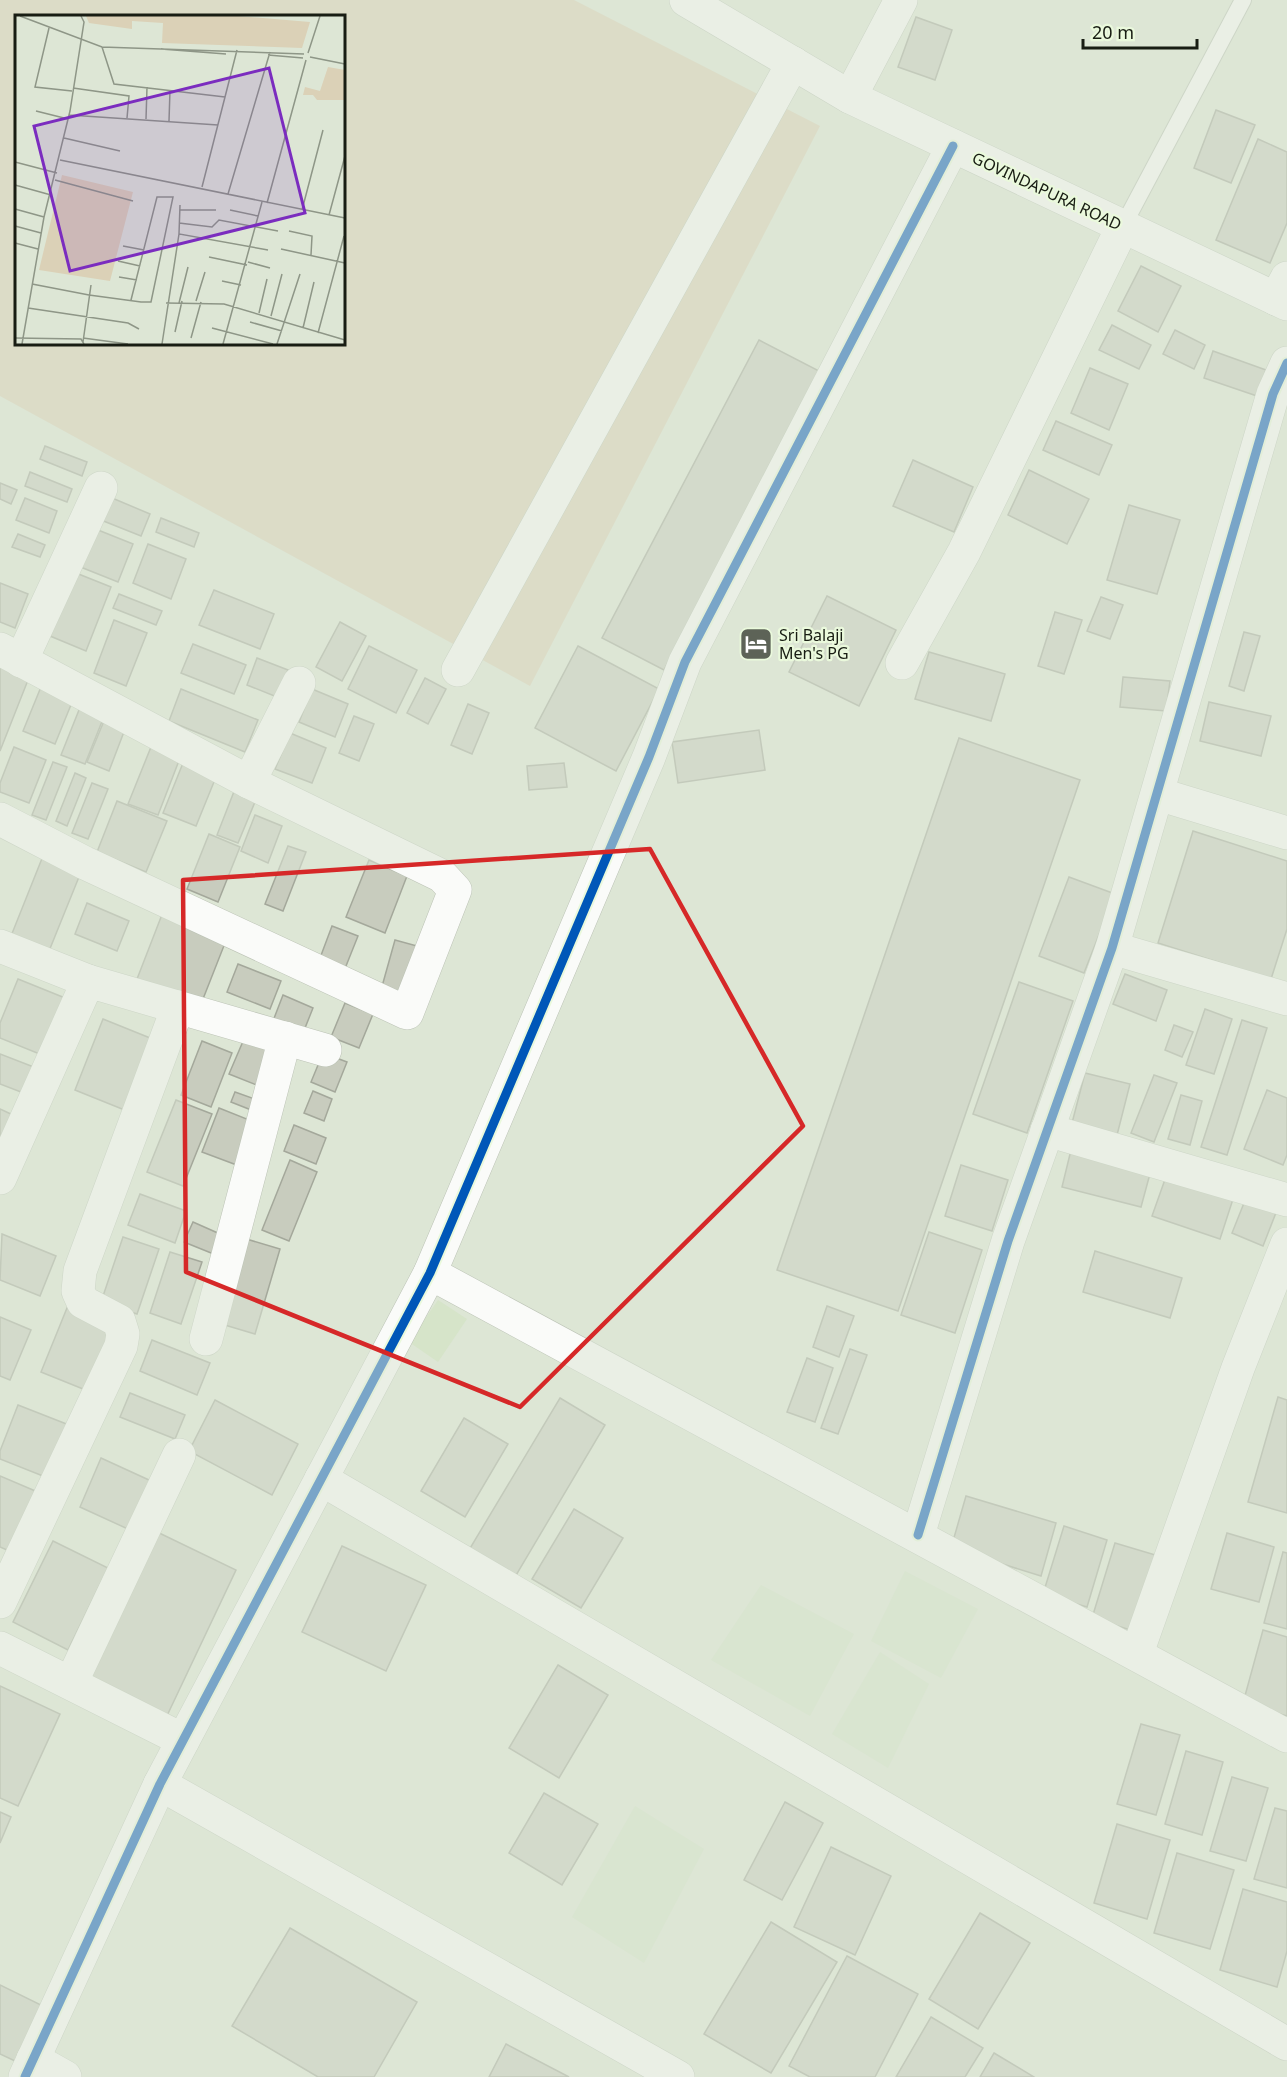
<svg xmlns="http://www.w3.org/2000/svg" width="1287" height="2077" font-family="'Noto Sans',sans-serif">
	<rect width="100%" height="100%" fill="#dde6d5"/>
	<g fill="#d6e4c9">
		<polygon points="438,1300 467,1319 438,1362 409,1342"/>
		<polygon points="905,1571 978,1609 941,1678 871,1641"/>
		<polygon points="761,1585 854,1634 810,1716 711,1660"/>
		<polygon points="880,1652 929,1684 888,1768 832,1734"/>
		<polygon points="635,1806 704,1849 644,1963 572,1917"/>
	</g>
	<path fill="#dbd1b7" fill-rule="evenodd" d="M0,0h574l246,126 -290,560 -530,-290zM16,16h328v328h-328z"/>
	<g fill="#c8ccbe" stroke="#a4a89b" stroke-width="1.5">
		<polygon points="916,17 952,30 935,80 898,67"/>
		<polygon points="1216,110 1255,125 1231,183 1194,168"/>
		<polygon points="1258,139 1287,152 1287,223 1270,263 1216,240"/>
		<polygon points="1141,266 1181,286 1158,332 1118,311"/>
		<polygon points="1112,325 1151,345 1139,369 1099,350"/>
		<polygon points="1175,330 1205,345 1194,369 1163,354"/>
		<polygon points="759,340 821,372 664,670 602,638"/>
		<polygon points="1213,351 1266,370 1257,396 1204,378"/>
		<polygon points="1090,368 1128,384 1109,430 1071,413"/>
		<polygon points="1056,421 1112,445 1099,475 1043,450"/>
		<polygon points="45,446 87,462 82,476 40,459"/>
		<polygon points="913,460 973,487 954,532 893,506"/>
		<polygon points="1029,470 1089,499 1067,544 1008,515"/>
		<polygon points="30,472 72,489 67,502 25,486"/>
		<polygon points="0,483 17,490 11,504 0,499"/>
		<polygon points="105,495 150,514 141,536 96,518"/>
		<polygon points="25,498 57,511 49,533 16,520"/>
		<polygon points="1129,505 1180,520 1157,594 1107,580"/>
		<polygon points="161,518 199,533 194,547 156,532"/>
		<polygon points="93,528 133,544 118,582 78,566"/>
		<polygon points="18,534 45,545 40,557 12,547"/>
		<polygon points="148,544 186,559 171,599 133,583"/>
		<polygon points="76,573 111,587 86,651 50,636"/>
		<polygon points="0,583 28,594 15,628 0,622"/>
		<polygon points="214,590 274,614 260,649 199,625"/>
		<polygon points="119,594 162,611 156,625 113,608"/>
		<polygon points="827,596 896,630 859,706 789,672"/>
		<polygon points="1101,597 1123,605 1110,639 1087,631"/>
		<polygon points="1055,612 1082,620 1064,674 1038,666"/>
		<polygon points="114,620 147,633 126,686 94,673"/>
		<polygon points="340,622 366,636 342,681 316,667"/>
		<polygon points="1244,632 1260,636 1244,691 1229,686"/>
		<polygon points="193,644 246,665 234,694 181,673"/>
		<polygon points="369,646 417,670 396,713 348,689"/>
		<polygon points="578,646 659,689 616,771 535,728"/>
		<polygon points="929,652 1005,674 991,721 915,699"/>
		<polygon points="257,658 288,670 277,697 247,685"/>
		<polygon points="0,663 30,675 0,751"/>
		<polygon points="1123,677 1170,681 1166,711 1120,707"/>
		<polygon points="425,678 446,689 428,724 407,713"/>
		<polygon points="43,682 75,695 55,744 23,731"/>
		<polygon points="181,689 258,720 245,752 169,721"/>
		<polygon points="312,689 348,704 335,737 299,722"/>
		<polygon points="1209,702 1271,716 1261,756 1200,741"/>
		<polygon points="468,704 489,713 472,754 451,745"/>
		<polygon points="81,705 105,714 85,764 61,755"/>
		<polygon points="106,716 127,724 109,771 87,762"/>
		<polygon points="354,716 374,724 359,761 339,753"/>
		<polygon points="759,730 765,770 678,783 672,742"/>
		<polygon points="290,733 326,748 312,783 275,769"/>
		<polygon points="959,738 1080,780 898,1311 777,1270"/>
		<polygon points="14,747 46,760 29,803 0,792 0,783"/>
		<polygon points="151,747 180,758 158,815 128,804"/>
		<polygon points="53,762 67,767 46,820 32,815"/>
		<polygon points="183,763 216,777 196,826 163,813"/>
		<polygon points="564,763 567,787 529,790 527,766"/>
		<polygon points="75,773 86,778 67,826 56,821"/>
		<polygon points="92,783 108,789 88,839 72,833"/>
		<polygon points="235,789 257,797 238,843 217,835"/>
		<polygon points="117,801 167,821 146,872 97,852"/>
		<polygon points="255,815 282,826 268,863 241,851"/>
		<polygon points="1193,831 1287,861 1287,929 1271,979 1158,943"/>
		<polygon points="209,834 240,847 218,902 187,889"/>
		<polygon points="288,846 306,852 283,911 265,904"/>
		<polygon points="43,856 81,872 49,951 11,936"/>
		<polygon points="369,860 407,876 385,933 346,917"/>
		<polygon points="1069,877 1115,894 1084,973 1039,956"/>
		<polygon points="87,903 129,921 117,951 75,934"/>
		<polygon points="163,912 227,938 201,1004 137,979"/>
		<polygon points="332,926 358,936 342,976 317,966"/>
		<polygon points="395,940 417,946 404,996 381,990"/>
		<polygon points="238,964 281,981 270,1009 227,992"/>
		<polygon points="1125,974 1167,990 1156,1021 1113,1004"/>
		<polygon points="18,979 75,1002 52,1059 0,1038 0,1023"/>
		<polygon points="1019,982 1073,1001 1027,1133 973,1114"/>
		<polygon points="283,995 313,1008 303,1033 273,1021"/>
		<polygon points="345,1003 373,1014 359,1048 331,1037"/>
		<polygon points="1205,1009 1232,1019 1214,1074 1186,1065"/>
		<polygon points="103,1019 160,1042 132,1113 75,1090"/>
		<polygon points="1242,1020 1267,1028 1227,1155 1201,1147"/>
		<polygon points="1174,1025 1193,1032 1182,1057 1165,1050"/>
		<polygon points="244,1039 278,1052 264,1088 229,1074"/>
		<polygon points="202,1041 232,1053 211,1107 181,1095"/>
		<polygon points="323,1053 347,1062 335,1092 311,1082"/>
		<polygon points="0,1054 44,1071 34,1097 0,1084"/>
		<polygon points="1085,1073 1130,1084 1117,1135 1072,1123"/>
		<polygon points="1154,1075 1177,1083 1154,1142 1131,1133"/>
		<polygon points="1267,1090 1287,1098 1287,1155 1283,1165 1244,1149"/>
		<polygon points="313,1091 332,1099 324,1121 304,1113"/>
		<polygon points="235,1092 263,1102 259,1113 231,1102"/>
		<polygon points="1181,1095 1202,1101 1190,1145 1168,1139"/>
		<polygon points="176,1100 212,1114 183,1186 147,1172"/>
		<polygon points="219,1108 259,1124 242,1167 202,1152"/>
		<polygon points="0,1109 15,1116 0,1152"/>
		<polygon points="294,1125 326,1138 316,1164 284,1151"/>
		<polygon points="1071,1150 1151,1170 1141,1207 1062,1187"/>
		<polygon points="290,1160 317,1172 289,1241 262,1230"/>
		<polygon points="961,1165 1008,1180 992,1231 945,1216"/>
		<polygon points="1168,1171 1235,1193 1220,1239 1152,1216"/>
		<polygon points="1248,1193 1279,1205 1263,1246 1232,1233"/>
		<polygon points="140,1194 186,1211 175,1243 128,1225"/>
		<polygon points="193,1222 229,1238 221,1257 184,1242"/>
		<polygon points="929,1232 982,1250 955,1333 901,1315"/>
		<polygon points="2,1234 56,1256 40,1296 0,1280"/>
		<polygon points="123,1237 159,1249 137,1314 101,1302"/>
		<polygon points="243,1238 280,1249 255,1334 218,1323"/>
		<polygon points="1095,1251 1182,1278 1170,1318 1083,1292"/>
		<polygon points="170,1252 202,1262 181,1324 150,1313"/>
		<polygon points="827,1306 854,1316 839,1357 813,1347"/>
		<polygon points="67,1308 114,1326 88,1391 41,1372"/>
		<polygon points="0,1317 31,1330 10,1380 0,1376"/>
		<polygon points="152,1340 210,1363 197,1395 140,1371"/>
		<polygon points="850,1349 867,1355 838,1434 821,1428"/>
		<polygon points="807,1358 833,1368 815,1422 787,1412"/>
		<polygon points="130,1393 185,1415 175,1439 120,1417"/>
		<polygon points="1278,1397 1287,1400 1287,1513 1248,1502"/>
		<polygon points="560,1398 605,1425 515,1577 469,1550"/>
		<polygon points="215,1400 298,1444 272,1495 189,1451"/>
		<polygon points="18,1405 69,1425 48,1478 0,1459 0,1451"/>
		<polygon points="464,1418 508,1444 465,1517 421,1491"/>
		<polygon points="101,1458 162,1486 141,1535 80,1507"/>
		<polygon points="0,1476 40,1493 16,1554 0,1547"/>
		<polygon points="966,1496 1056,1523 1041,1576 951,1548"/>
		<polygon points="574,1509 623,1538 581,1608 532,1579"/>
		<polygon points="1064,1526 1107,1540 1087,1607 1043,1594"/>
		<polygon points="153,1530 236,1570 164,1722 81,1682"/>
		<polygon points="1227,1533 1274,1547 1259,1602 1211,1589"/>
		<polygon points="53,1541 108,1568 68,1650 13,1622"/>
		<polygon points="1115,1543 1162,1557 1140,1633 1092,1618"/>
		<polygon points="342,1546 426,1585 386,1671 302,1632"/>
		<polygon points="1283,1552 1287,1553 1287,1629 1264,1623"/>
		<polygon points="1263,1630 1287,1637 1287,1716 1243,1703"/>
		<polygon points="558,1665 608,1695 559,1778 509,1748"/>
		<polygon points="0,1686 60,1714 18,1806 0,1798"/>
		<polygon points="1141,1724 1180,1735 1156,1815 1117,1804"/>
		<polygon points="1186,1751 1223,1762 1202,1835 1165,1824"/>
		<polygon points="1232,1777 1268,1788 1246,1861 1210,1851"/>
		<polygon points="544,1793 598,1824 562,1885 509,1853"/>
		<polygon points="785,1802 823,1823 782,1900 744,1880"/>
		<polygon points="1275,1808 1287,1811 1287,1888 1254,1879"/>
		<polygon points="0,1812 11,1817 0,1843"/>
		<polygon points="1117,1824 1170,1840 1147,1919 1094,1903"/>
		<polygon points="831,1847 891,1876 855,1955 794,1927"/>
		<polygon points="1177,1853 1234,1870 1210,1949 1154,1933"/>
		<polygon points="1243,1889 1287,1902 1287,1951 1277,1987 1220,1970"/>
		<polygon points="980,1913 1030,1943 978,2029 929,1999"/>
		<polygon points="771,1922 837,1962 771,2073 704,2034"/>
		<polygon points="290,1928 417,2002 374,2077 318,2077 232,2026"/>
		<polygon points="847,1956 918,1994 875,2077 810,2077 789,2066"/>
		<polygon points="0,1985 41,2005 15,2061 0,2054"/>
		<polygon points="931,2017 983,2048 965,2077 896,2077"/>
		<polygon points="506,2044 569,2077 489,2077"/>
		<polygon points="994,2053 1034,2077 980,2077"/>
	</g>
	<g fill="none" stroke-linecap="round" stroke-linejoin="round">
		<g stroke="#bcc3b6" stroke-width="18">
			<polyline id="service" points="1123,226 1243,0"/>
		</g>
		<g stroke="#bcc3b6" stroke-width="34">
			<g id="minor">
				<polyline points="850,97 901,0"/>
				<polyline points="1276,299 1287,278"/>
				<polyline points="0,649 249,782 442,876 455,890 407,1013 85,863 0,819"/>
				<polyline points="21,661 101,488"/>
				<polyline points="902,663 964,552 1123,226"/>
				<polyline points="458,670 793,63"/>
				<polyline points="249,782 299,683"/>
				<polyline points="1158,794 1287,833"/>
				<polyline points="0,946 88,981"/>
				<polyline points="1112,948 1287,999"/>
				<polyline points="1047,1130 1287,1200"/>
				<polyline points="0,1178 88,981 325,1050"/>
				<polyline points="430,1273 1287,1736"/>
				<polyline points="206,1339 285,1038"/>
				<polyline points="321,1479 1287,2044"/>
				<polyline points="918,1535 1008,1241 1112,948 1273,394 1287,363"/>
				<polyline points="0,1602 121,1346 123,1334 119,1321 83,1302 78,1291 80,1271 178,1007"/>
				<polyline points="0,1648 183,1740"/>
				<polyline points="1137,1653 1238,1368 1287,1244"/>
				<polyline points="71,1683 179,1455"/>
				<polyline points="160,1784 678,2077"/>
				<polyline points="33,2059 65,2077"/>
				<polyline points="25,2077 160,1784 430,1273 649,757 685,662 953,146"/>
			</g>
		</g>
		<g stroke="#bcc3b6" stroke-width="34">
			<polyline id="tertiary" points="686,0 850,97 1287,304"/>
		</g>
		<use href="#service" stroke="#fafbf9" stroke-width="16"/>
		<use href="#minor" stroke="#fafbf9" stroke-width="33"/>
		<use href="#tertiary" stroke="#fafbf9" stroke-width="33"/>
		<g stroke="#eaf9dc" stroke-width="13">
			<g id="cycleway">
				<polyline points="918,1535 1008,1241 1112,948 1273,394 1287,363"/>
				<polyline points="25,2077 160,1784 430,1273 649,757 685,662 953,146"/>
			</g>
		</g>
		<use href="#cycleway" stroke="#0057b8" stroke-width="9"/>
	</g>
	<path d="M0 0H1287V2077H0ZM650,849l153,277 -283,281 -334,-135 -3,-392z" fill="#dde6d5" fill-opacity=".55" fill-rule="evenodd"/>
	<path fill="none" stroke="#d62828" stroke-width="4.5" stroke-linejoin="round" d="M650,849l153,277 -283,281 -334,-135 -3,-392z"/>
	<defs>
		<g id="hotel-square" transform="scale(1.725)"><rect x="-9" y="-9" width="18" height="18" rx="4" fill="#5d6357" stroke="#eaf9dc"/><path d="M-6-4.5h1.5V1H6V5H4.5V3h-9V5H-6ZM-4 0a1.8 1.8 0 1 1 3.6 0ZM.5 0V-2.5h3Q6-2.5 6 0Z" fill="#fff"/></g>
	</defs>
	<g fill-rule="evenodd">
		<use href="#hotel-square" x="756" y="644"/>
	</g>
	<g text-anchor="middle" stroke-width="4.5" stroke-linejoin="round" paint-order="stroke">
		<g font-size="16" fill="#181d13" stroke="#eaf9dc">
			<text transform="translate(1047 191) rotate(25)" y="6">GOVINDAPURA ROAD</text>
		</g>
		<g font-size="16" fill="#181d13" stroke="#eaf9dc" text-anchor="start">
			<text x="779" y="641">Sri Balaji<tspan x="779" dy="18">Men's PG</tspan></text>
		</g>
	</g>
	<g transform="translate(15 15)">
		<rect width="330" height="330" fill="#dde6d5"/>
		<path d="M71,1h152l72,6 -8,26 -140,-5 1,-20 -31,-2v8l-43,-6zM313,52l17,3v30h-28l-4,-5h-10l2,-8 15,4zM47,160l71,17 -23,89 -71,-11z" fill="#dbd1b7"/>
		<path fill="none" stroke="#8e9687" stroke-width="1.5" d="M5,1l82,31 202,7M34,13l-14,59 37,4M87,32l12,37 111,13M146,34l65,5M293,38l12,-37M253,40l35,3M295,42l35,7M58,73l56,8 -2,22M21,96l32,8M54,100l149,10M131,104l1,-32M154,106l1,-31M49,123l56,13M45,145l285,58M0,147l42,11M40,165l78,21M0,170l36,10M187,172l35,-137M213,179l42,-142M252,188l39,-143M165,190l-1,29 89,16M0,194l29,8M165,195h36M215,195l28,6M287,195l21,-80M314,200l16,-59M164,208l33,4 7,-7 59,11M0,211l26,7M274,216l23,5 -1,19M0,228l23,6M108,231l21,4M266,234l64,14M194,242l38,8M103,246l22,5M233,247l22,6M104,262l18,3M207,266l19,4M17,269l57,11 52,7h10l22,-105h-16l-26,103M181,286l9,-29M151,288l58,1 121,36M164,288l9,-36M13,293l100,15 11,6M244,298l8,-34M256,301l11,-42M235,307l32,9M197,313l61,16M288,313l11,-46M160,317l7,-31M303,318l26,-97M0,323l66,1 3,5M68,323l45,6M176,323l10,-36M68,327l8,-57M7,329l22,-127 26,-106 14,-89 -3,-6M147,329l17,-110M208,329l39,-142M262,329l23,-70"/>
		<path fill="#7b2cbf" fill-opacity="0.15" stroke="#7b2cbf" stroke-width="3" d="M254,53l36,145 -235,58 -36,-145z"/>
		<rect width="330" height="330" fill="none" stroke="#181d13" stroke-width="3"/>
	</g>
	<path d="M1083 39v9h114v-9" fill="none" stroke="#181d13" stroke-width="3"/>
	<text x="1092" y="39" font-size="18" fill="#181d13" stroke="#eaf9dc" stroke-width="4.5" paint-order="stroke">20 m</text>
</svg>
